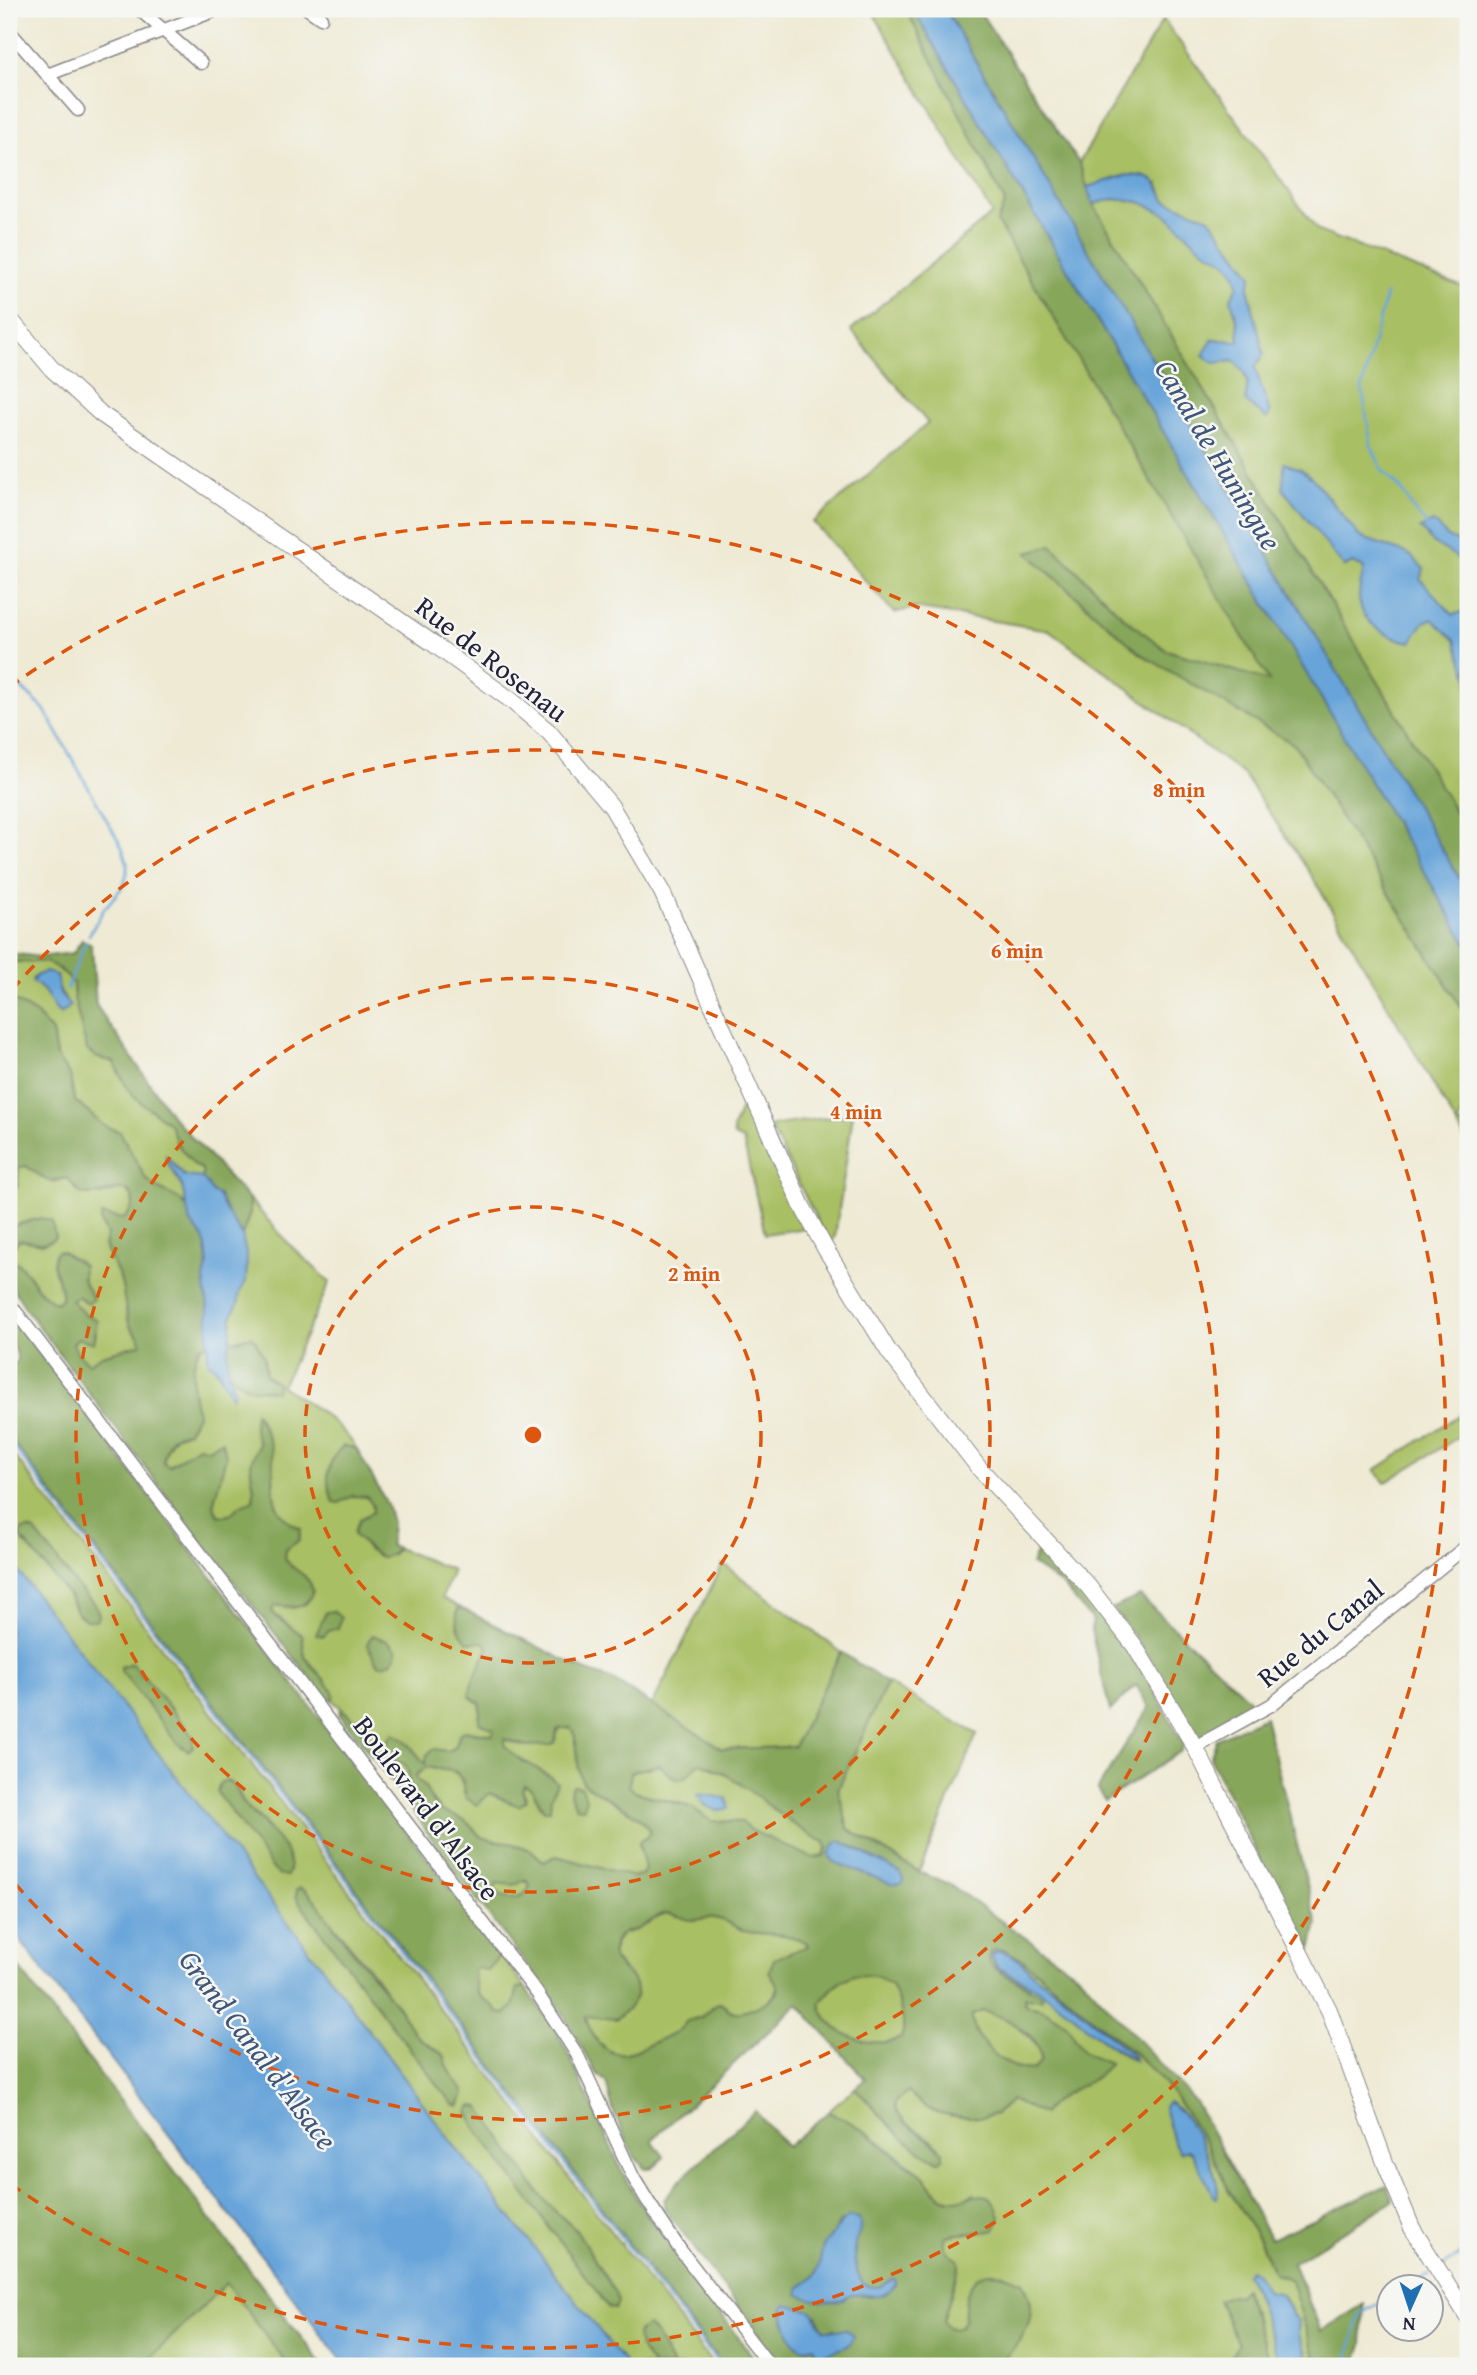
<svg xmlns="http://www.w3.org/2000/svg" width="1477" height="2375" font-family="'Gentium Book Plus',serif">
	<rect width="100%" height="100%" fill="#f6f6f2"/>
	<filter id="ink" filterUnits="userSpaceOnUse"><feTurbulence type="fractalNoise" baseFrequency=".0143" numOctaves="2"/><feDisplacementMap in="SourceGraphic" scale="14" xChannelSelector="R" yChannelSelector="G"/><feConvolveMatrix kernelMatrix="1 2 1 2 8 2 1 2 1" color-interpolation-filters="sRGB"/></filter>
	<filter id="wash" filterUnits="userSpaceOnUse"><feTurbulence type="fractalNoise" baseFrequency=".00686" numOctaves="4" result="noise"/><feDisplacementMap in="SourceGraphic" scale="28" xChannelSelector="R" yChannelSelector="G"/><feGaussianBlur stdDeviation="1.57" result="paint"/><feColorMatrix in="noise" values="0 0 0 0 0 0 0 0 0 0 0 0 0 0 0 0 0 1.4 0 .05"/><feComposite in="paint" operator="in"/></filter>
	<g filter="url(#wash)">
		<rect width="100%" height="100%" fill="#eeead4"/>
		<g fill="#a8bf64" stroke="#657050" stroke-width="2" fill-rule="evenodd">
			<polygon points="871,9 906,9 1005,202 997,222 1270,682 1166,650 1123,617 1051,545 1028,554 1141,654 1295,745 1468,1018 1468,1104 1457,1124 1468,1126 1468,1144 1312,876 1244,775 1049,630 914,608 894,613 813,522 928,423 851,330 992,214"/>
			<path d="M1163,19l155,212 150,58v256l-19,-7 -16,-16 19,31 16,11v46l-15,5 -34,-36 5,-10 -15,-15 -49,-17 -46,-57 -13,-11 -18,20 61,77 9,-3 11,5 -5,30 6,18 59,6 8,-3 23,21 13,37v156l-375,-629 21,-5 26,3 27,12 34,34 28,15 6,11 3,11 -7,14 7,24 1,19 -26,-3 1,24 20,-2c14,13 15,22 11,40l14,-18 -4,-17 9,-12 -16,-66 4,-12 -43,-58 -44,-18 -7,-17 -31,-8 -40,12 -8,-24z"/>
			<path d="M26,961l20,1 9,4 14,12 4,5 1,15 13,52 9,7 18,5 5,12 20,27 31,23 7,20 18,22 7,3 1,9 -17,-1 -19,-20v5l15,24 5,21 -8,-8 -22,-11 -11,-9 -26,-47 -16,-6 -29,-25 -4,-20 -15,-25 -4,-24 -15,-17 -28,-18v-29l6,-6zM39,974l18,3c0,17 10,19 11,31l-3,2 -11,-2 -7,-16 -15,-13z"/>
			<polygon points="751,1107 806,1228 765,1234 743,1140 734,1136 733,1129 741,1108"/>
			<polygon points="853,1114 835,1237 832,1241 827,1240 770,1126"/>
			<path d="M26,1166c9,5 18,16 28,16 5,-1 9,-3 13,-4l10,13 24,4 21,-6 10,6 1,12 -9,12 -23,5 6,10 -3,11 16,32 11,51 8,8 2,8 -39,11 -13,8c-7,-5 -16,-10 -16,-20l5,-5 16,5 2,-10 -3,-15 -10,-5 -12,-13 7,-4 6,6 8,-6 -8,-12 -4,-21 -6,-4 -21,5 8,22v13l-5,4c-21,-9 -26,-36 -47,-45v-4l10,-14 24,4 -2,-26 -26,7 -6,5v-34l5,-4 5,-25z"/>
			<path d="M249,1199l43,48 38,35 -48,104c26,18 57,34 74,62l-13,-2 -15,37 4,15c14,-2 42,-10 41,14l-13,7 -6,13 15,19 24,3 4,-6 56,22 -11,28 17,9c-4,11 1,26 9,35h16l4,5 -17,51 10,6 -2,18 15,7 -1,6 -22,-4 -11,2 -5,15 -8,3 -14,-2 -6,6 -1,10 -20,-24 -14,-7c-13,23 -5,20 13,30l4,10 -1,9 -5,-1 -54,-67 -17,-15v-11l-27,-32 -3,-22 -29,-22 -1,-6 4,-2 17,3 13,-4 7,-13c-5,-19 -20,-18 -28,-33l1,-8 13,-10 2,-11c-38,-19 -24,-42 -29,-76 -2,-12 -8,-25 -14,-36l-3,-3 -1,16 5,14c-4,9 -9,16 -8,27 1,11 5,18 2,29 -4,3 -11,4 -15,7 -7,7 -9,11 -20,8l-5,-10 13,-49 -5,-15 -13,8 -10,-3 -29,20 -6,-4c2,-11 6,-19 13,-27l8,-1 14,-21c-7,-20 -9,-51 4,-68l6,-1v14l14,19 8,17 -2,-21 15,12 26,6 4,-12 -7,-3 -2,-18 -10,-20 -8,-1 -16,5 2,-28 6,-10 2,-12 6,-11 1,-23 -5,-23 8,-22zM371,1637l18,5 8,9 -20,12 -10,-19z"/>
			<polygon points="1468,1409 1468,1431 1385,1483 1375,1470"/>
			<path d="M9,1449l651,846 54,71h-41l-17,-32 -8,-8 -3,30 8,10h-26l-177,-226 -131,-177 -310,-403v-48l3,-12 -3,-9zM35,1531l42,55 19,20 -19,7c-12,-27 -32,-51 -54,-71zM132,1663l54,64 -65,-60zM220,1783l18,8 7,14 19,17 25,36zM305,1890l68,83 42,61 6,6 23,15 4,13 16,25 -4,12 -7,-1 -66,-85 -85,-113 -6,-10zM480,2108l54,79 19,22 24,22 20,37 18,41 -6,-1 -134,-181 -7,-15z"/>
			<polygon points="723,1564 841,1652 794,1747 722,1749 652,1705"/>
			<polygon points="887,1683 977,1734 919,1872 848,1828 838,1789"/>
			<path d="M561,1728h11l3,6 14,53 54,33 7,11 -2,6 -9,6 6,26 -3,6 -8,2 -77,-21 -13,6 -13,-12 -24,-8 -11,-1 -15,-4 -16,-17 -24,-9 -24,-31 -1,-5 11,-8c21,6 34,-3 37,26l17,9 3,-7 6,-2 20,10 16,-6 -4,-7 3,-5 8,6 8,16 8,3 2,-33 -40,-24 -8,-9 2,-5 18,7 32,-12z"/>
			<path d="M701,1763c46,15 79,60 124,79l1,9 -2,5c-5,2 -5,3 -11,2 -12,-4 -66,-27 -72,-36l-30,-1 -12,-9 -16,-8 -48,-12 -6,-6 2,-14 28,-7 16,14c14,-1 15,-11 26,-16z"/>
			<path d="M522,1881l8,2 -1,7c-10,11 -26,11 -35,-1l3,-6 16,2z"/>
			<path d="M667,1913c9,1 18,7 26,7 10,0 15,-5 26,-1 10,3 19,11 30,13 20,3 39,0 58,11l1,4 -16,6 -20,25c20,17 -23,37 -37,34 -5,-1 -9,-6 -14,-9l-9,4 -11,10 -14,4c-7,11 -15,13 -26,18 -26,12 -48,27 -67,-3 -4,-7 -8,-12 -8,-20l2,-1 27,4 12,-9 9,-13 -14,-30 -8,-7 -2,-5 3,-11 7,-10 14,-4 20,-13z"/>
			<path d="M993,1950h12l18,10 117,98 17,17 22,27 29,44 20,43 32,52 11,26 3,6 17,7 26,86h-5l-14,-31 -3,-16 -12,-23 -5,-3 -11,-2 -14,-20 -7,2 9,19 26,74h-11l-2,-9 -23,-68 -7,7h-4l4,48 -11,22h-231c16,-14 34,-34 35,-57 1,-9 -4,-19 -8,-27l-21,-9 -37,35c0,10 0,16 -8,21l-9,-2 -5,-6 16,-54 -1,-8 -12,-9 -3,-8 3,-6 21,-3 7,-39c-9,4 -16,8 -26,5 -13,-4 -18,-18 -28,-26 -30,-23 -57,-48 -92,-61l27,-24 38,41 22,18 28,11c-1,-23 -45,-28 -48,-55l13,-12 15,15 26,9 13,2h20l14,-3 15,-14 32,14 12,-15 40,-21 14,-15 -25,-11 -18,-28 -17,-12 -22,-6 -4,-7 2,-2 6,2 -2,-12 -34,-19 -6,-6 1,-8zM993,1953l28,7 13,16 28,18 72,63 -3,3 -40,-28 -18,-18 -40,-29 -36,-18 -5,-7zM1164,2107l15,2c18,26 30,50 39,80l-5,5 -21,-41 -4,-3 -8,2 -5,-7z"/>
			<path d="M501,1955l24,32 -8,5 -4,14 -7,8 -8,-1c-5,-9 -9,-9 -16,-15 -8,-6 -7,-19 -8,-27l2,-3 12,2z"/>
			<path d="M854,1975l23,1 14,9c7,14 17,39 10,53 -29,13 -75,-3 -81,-35 10,-13 18,-22 34,-28z"/>
			<path d="M982,2011l19,4 18,12 20,21 2,12 -6,9c-25,6 -64,-28 -63,-54z"/>
			<polygon points="226,2283 289,2366 142,2366"/>
		</g>
		<g fill="#86a65a" stroke="#54644a" stroke-width="2" fill-rule="evenodd">
			<polygon points="906,9 913,9 1468,946 1468,1018 1295,745 1141,654 1027,553 1051,545 1123,617 1166,650 1269,681 997,222 1005,202"/>
			<polygon points="945,9 978,9 1079,163 1093,204 1468,833 1468,893"/>
			<polygon points="82,940 90,943 92,948 96,1005 172,1116 249,1199 250,1213 242,1235 227,1213 219,1195 213,1193 203,1178 202,1169 195,1166 177,1144 170,1124 139,1101 127,1088 114,1062 96,1057 87,1050 74,998 73,983 60,969 46,962 15,962 9,968 9,953 40,957 73,953"/>
			<path d="M9,997l28,18 15,17 4,24 15,21v12l4,12 29,25 16,6 26,47 11,9 22,11 8,8 3,15 13,16 3,9 2,16 -4,16 4,29v36l-8,2c-10,18 -9,48 -2,67l-10,19c-4,1 -8,1 -12,3 -8,4 -11,19 -13,27l6,4 29,-20 10,3 14,-8 4,15 -13,49 5,10c11,3 13,-1 20,-8 3,-3 10,-4 15,-7 3,-11 -1,-18 -2,-29 -1,-11 4,-18 8,-27l-5,-14 1,-17 3,4c6,11 12,24 14,36 4,33 -8,58 29,76l-2,11 -13,10 -1,8c8,15 23,13 28,33 -9,20 -17,17 -37,14l-4,5 4,7 26,18 3,22 27,32 2,6 -2,5 -9,-6 -132,-166 -163,-216 -19,-30v-25c19,9 25,37 47,46l5,-4c3,-17 -15,-32 -4,-48l6,1 20,14 -1,13 11,20 -5,5 -10,-8 -7,4 12,13 14,7 -3,23 -16,-5 -5,5 4,10 12,10 13,-8 39,-11c0,-9 -7,-10 -11,-18 -6,-15 -5,-31 -9,-45 -5,-16 -20,-31 -14,-47l-7,-13 2,-6 22,4c7,-8 13,-17 6,-27 -16,-8 -27,7 -49,2l-14,-16 -19,3 -22,-15 -7,1 -1,19 -9,10z"/>
			<path d="M41,1218l11,3 3,16c-10,12 -23,3 -36,3l-10,14v-24l6,-5z"/>
			<path d="M9,1313l492,642 -14,15 -11,-2 -2,3c1,8 0,21 8,27 7,6 11,6 16,15l8,1 7,-8 5,-18 7,-1 27,38 14,24 60,131 25,41 109,145h-37l-714,-929v-72l7,-2c4,-12 -6,-16 -7,-26 -1,-8 0,-16 0,-24z"/>
			<path d="M251,1336l3,2 10,19 2,19 12,7 -2,8 -27,-3 -21,-15c-1,-10 -3,-21 2,-31z"/>
			<path d="M344,1446l12,2 31,56 5,19 -2,22 7,3c-17,22 -28,-2 -42,-12l-1,-4 6,-13 13,-7v-6l-6,-9 -15,-1 -13,7 -5,-1c-10,-19 -8,-43 10,-56z"/>
			<polygon points="28,1529 35,1531 77,1586 96,1606 99,1615 96,1620 86,1620 77,1613 70,1597 20,1536 22,1530"/>
			<polygon points="1041,1543 1087,1594 1135,1657 1184,1744 1181,1751 1105,1801 1097,1790 1149,1707 1136,1685 1110,1711 1091,1630 1093,1621 1061,1584 1031,1564"/>
			<polygon points="1140,1596 1258,1708 1202,1738 1195,1735 1155,1665 1113,1608"/>
			<path d="M459,1607l125,63 29,10 109,69 72,-2 47,-95 46,31 -49,106 10,40 71,43 28,11 133,93 115,126 76,137 116,-54 6,16 -100,62 28,68 43,-27 -2,41 -7,21h-38l-26,-86 -17,-7 -3,-6 -11,-26 -32,-52 -20,-43 -29,-44 -18,-22 -21,-22 -117,-98 -18,-10h-12l-3,4 -1,8c13,15 37,21 53,34v3l-17,-2 -1,6 3,3 15,3 24,15 18,28 25,11c-9,21 -50,26 -66,51l-32,-14 -15,14 -14,3h-20l-23,-4 -16,-7 -15,-15 -13,12c2,22 34,33 48,49v6l-4,3c-36,-14 -57,-48 -84,-73l10,-9 -67,-75 -146,136 12,17 -11,10 -8,2 -11,-13 -14,-29 -7,-17 -7,-28 -12,-11 -34,-63 -115,-150 -44,-64 -62,-80 1,-4 9,5 54,67 5,1 1,-9 -4,-10 -17,-5 -2,-17 7,-9 13,8 19,23 2,-9 6,-6 14,2 8,-3 5,-15 4,-2 29,4v-6l-14,-7 2,-18 -12,-9 3,-12 16,-36 -4,-5h-16c-9,-9 -15,-23 -9,-35zM561,1728h10c10,17 3,40 12,54 6,7 16,10 24,15 16,10 33,18 43,34l-2,6 -9,5 6,27 -3,6 -8,2 -78,-21 -12,6 -13,-12 -24,-8 -11,-1 -15,-4 -16,-17 -24,-9 -8,-8 -9,-18 -7,-5 -1,-5 11,-8 29,5 7,9 3,17 11,7 13,-12 29,13 7,-5 -4,-11 3,-5 8,6 11,19h6l1,-12 6,-15c-15,-16 -41,-20 -53,-39l1,-5 22,7 25,-1 3,-3 2,-12zM700,1763c43,12 81,61 125,79l2,6 -3,8 -11,2 -63,-28 -8,-8 -31,-1 -20,-14 -56,-15 -6,-6 2,-14 28,-7c9,7 17,20 29,10 6,-5 6,-9 12,-12zM850,1845l49,27 -8,12 -57,-22 -5,-7 3,-5zM522,1881h6l2,5c-7,16 -26,15 -36,3l3,-6 16,2zM667,1913c9,1 18,7 26,7 10,0 15,-5 26,-1 10,3 19,11 30,13 20,3 40,0 58,11l1,3 -34,13 -5,12c3,7 11,13 9,20 -2,10 -37,24 -46,21 -6,-3 -7,-8 -14,-9l-17,14 -14,4c-7,11 -15,13 -26,18 -26,12 -48,27 -67,-3 -4,-7 -8,-12 -8,-20l29,3 12,-9 9,-13c2,-24 -14,-23 -22,-37 -4,-7 1,-22 8,-26 4,-3 11,-3 16,-5 10,-5 17,-14 29,-16zM854,1975l23,1 14,9c7,14 17,39 10,53 -28,13 -75,-3 -81,-35 10,-13 18,-22 34,-28zM982,2011c22,5 60,23 59,49l-6,9c-25,6 -64,-28 -63,-54z"/>
			<polygon points="333,1611 341,1618 338,1628 328,1631 324,1636 316,1635 326,1612"/>
			<path d="M373,1635l16,7 7,7c2,10 -6,16 -16,16l-5,-5 -8,-16z"/>
			<polygon points="132,1663 186,1727 193,1737 193,1747 188,1751 177,1743 121,1671 121,1667"/>
			<polygon points="1265,1717 1317,1924 1311,1950 1306,1953 1210,1758 1217,1739"/>
			<path d="M226,1780c11,5 12,16 19,25 12,17 56,45 42,71l-8,-1 -6,-6 -56,-77 3,-9z"/>
			<polygon points="574,1785 582,1787 586,1799 584,1808 576,1807 570,1794 571,1788"/>
			<polygon points="300,1888 305,1890 316,1901 343,1939 398,2007 415,2034 421,2040 444,2055 448,2068 464,2093 459,2106 453,2104 387,2019 302,1906 296,1896 297,1890"/>
			<polygon points="9,1955 323,2366 289,2366 226,2283 142,2366 9,2366"/>
			<polygon points="472,2106 480,2107 534,2187 553,2209 577,2231 615,2293 618,2302 615,2309 609,2308 475,2127 468,2112"/>
			<path d="M755,2111l32,36 41,-35c34,13 48,29 76,51 6,4 13,7 18,12 7,6 11,16 18,21 22,16 49,-24 60,22l-6,12c-16,5 -33,1 -48,6 -5,12 3,17 12,23l1,8 -16,54 5,6 8,2c13,-7 7,-18 10,-30 7,-35 33,-28 57,-17 3,8 9,18 8,27 -1,23 -19,43 -35,57h-213l-119,-158v-9l16,-19zM841,2221h19c1,9 -2,14 -4,23 -4,12 1,30 7,40 13,5 20,4 30,-6l-10,17 -13,2 -16,-3 -19,7 -17,-2 -9,-17c11,-11 11,-22 17,-36 3,-8 10,-17 15,-25zM782,2310l35,5 7,16 11,-2 -2,20 -7,5 -10,-1 -1,-7 -17,-1 -13,-22z"/>
			<polygon points="1244,2289 1268,2357 1270,2366 1227,2366 1238,2344 1218,2300 1231,2295 1238,2296"/>
			<path d="M648,2326l8,8 17,32h-20c-8,-10 -18,-22 -14,-35z"/>
		</g>
		<g fill="#68a4d9" stroke="#45638a" stroke-width="2">
			<polygon points="913,9 945,9 1468,893 1468,946"/>
			<path d="M1127,175c24,1 28,2 38,25l44,18 43,58 -4,12 16,66 -9,13 15,46 -3,6 -22,-18c5,-18 3,-27 -11,-40l-20,2 -11,-8 10,-16 26,3 -1,-19 -7,-24 7,-14 -3,-11 -7,-11 -27,-15 -35,-34 -26,-12 -26,-3 -21,5 -6,-17z"/>
			<path d="M1284,463l17,6 13,11 46,57 49,17 15,15 -4,10 33,36 15,-5v67l-13,-37 -23,-21 -8,3 -13,20c-23,-4 -51,-18 -52,-45 0,-9 3,-20 5,-29l-11,-5 -9,4 -61,-78z"/>
			<polygon points="1433,522 1449,538 1468,545 1468,564 1432,542 1420,528"/>
			<path d="M46,972l10,3 4,18 10,13 -9,8c-13,-8 -10,-23 -29,-32l5,-7z"/>
			<path d="M166,1156l18,20 19,2 10,15 5,2 9,18 15,22 5,23 -1,23 -6,11 -2,12 -6,10 -2,28 -3,10 1,21 6,18 -2,6c-8,-11 -10,-27 -23,-34l-1,-5v-50l-4,-29 4,-16 -2,-16 -3,-9 -13,-16 -8,-36 -15,-24z"/>
			<polygon points="9,1559 319,1963 450,2140 627,2366 346,2366 9,1926"/>
			<path d="M698,1794l28,4 3,10c-12,7 -28,-2 -31,-14z"/>
			<polygon points="841,1841 899,1872 903,1879 902,1884 891,1884 834,1862 829,1855 835,1843"/>
			<path d="M997,1951c21,1 26,16 40,26 34,23 63,51 94,77l3,6 -43,-28 -18,-18 -40,-28 -36,-19 -5,-11z"/>
			<path d="M1168,2102c21,8 55,75 49,96l-3,-1 -22,-44 -4,-3 -8,2 -5,-7 -11,-38z"/>
			<path d="M850,2216l9,2c4,11 -2,17 -4,28 -3,11 2,29 8,38 13,5 20,4 30,-6l2,1v6c-15,19 -24,7 -42,10 -7,1 -4,2 -10,5 -11,4 -35,0 -45,-6l2,-7c20,-11 18,-17 22,-37 2,-7 21,-30 28,-34z"/>
			<polygon points="1250,2269 1256,2274 1267,2291 1281,2294 1292,2315 1299,2321 1298,2335 1312,2366 1281,2366 1255,2292 1246,2273"/>
			<path d="M787,2304l25,7 12,19h22l7,6c-3,14 -19,14 -31,19l-6,-2 -2,-7c-4,1 -7,3 -11,2 -12,-2 -22,-33 -19,-43z"/>
		</g>
		<g fill="none" stroke-linecap="round" stroke-linejoin="round">
			<g stroke="#68a4d9" stroke-width="2.5">
				<polyline points="1386,294 1362,388 1371,445 1382,470 1401,489 1415,512 1427,525"/>
				<polyline points="9,679 14,681 44,709 122,847 127,862 127,873 124,885 104,909 89,935"/>
				<polyline points="67,989 86,941"/>
				<polyline points="9,1441 720,2366"/>
				<polyline points="1444,2266 1461,2254 1468,2246"/>
				<polyline points="1407,2288 1430,2275"/>
				<polyline points="1346,2366 1360,2314 1390,2297"/>
			</g>
		</g>
	</g>
	<g filter="url(#ink)">
		<g fill="none" stroke-linecap="round" stroke-linejoin="round">
			<g stroke="#888688" stroke-width="15">
				<g id="minor">
					<polyline points="139,9 201,63"/>
					<polyline points="308,9 321,18"/>
					<polyline points="9,31 78,110"/>
					<polyline points="47,75 219,9"/>
					<polyline points="9,1303 537,1993 578,2056 633,2177 647,2200 681,2251 770,2366"/>
					<polyline points="1195,1747 1271,1705 1468,1545"/>
				</g>
			</g>
			<g stroke="#888688" stroke-width="18">
				<polyline id="major" points="9,318 52,369 101,414 431,642 512,701 549,732 611,806 662,892 802,1206 825,1248 889,1352 979,1468 1088,1586 1134,1645 1195,1747 1329,2010 1386,2165 1412,2228 1468,2317"/>
			</g>
			<use href="#minor" stroke="#fff" stroke-width="12"/>
			<use href="#major" stroke="#fff" stroke-width="16"/>
		</g>
	</g>
	<g fill="none" stroke="#de560e" stroke-width="3.5" stroke-dasharray="12 9">
		<circle cx="533" cy="1435" r="228"/>
		<circle cx="533" cy="1435" r="457"/>
		<path d="M12 990A685 685 0 1 1 12 1880"/>
		<path d="M9 687A913 913 0 1 1 9 2183"/>
	</g>
	<g text-anchor="middle" stroke-width="5" stroke-linejoin="round" paint-order="stroke">
		<g font-size="28" fill="#22223b" stroke="#f6f6f2">
			<text transform="translate(492 659) rotate(38)" y="10">Rue de Rosenau</text>
			<text transform="translate(1320 1633) rotate(-39)" y="10">Rue du Canal</text>
			<text transform="translate(427 1808) rotate(53)" y="10">Boulevard d'Alsace</text>
		</g>
		<g font-size="30" font-style="italic" fill="#3e567a" stroke="#f6f6f2">
			<text transform="translate(1218 455) rotate(59)" y="10">Canal de Huningue</text>
			<text transform="translate(258 2050) rotate(53)" y="10">Grand Canal d'Alsace</text>
		</g>
	</g>
	<circle cx="533" cy="1435" r="10" fill="#de560e" stroke="#f6f6f2" stroke-width="3.5"/>
	<g font-size="21" text-anchor="middle" font-weight="bold" fill="#de560e" stroke="#f6f6f2" stroke-width="5" stroke-linejoin="round" paint-order="stroke">
		<text x="1179" y="797">8 min</text>
		<text x="1017" y="958">6 min</text>
		<text x="856" y="1119">4 min</text>
		<text x="694" y="1281">2 min</text>
	</g>
	<rect width="1477" height="2375" fill="none" stroke="#f6f6f2" stroke-width="35"/>
	<g transform="translate(1410 2308) rotate(183)"><circle r="33" fill="#f6f6f2" stroke="#a1a1a9" stroke-width="2"/>
	<path d="M0-5L12 26L0 18L-12 26Z" fill="#1f6fb2"/>
	<text y="-10" font-size="19" font-weight="bold" text-anchor="middle" fill="#22223b">N</text>
	</g>
</svg>
